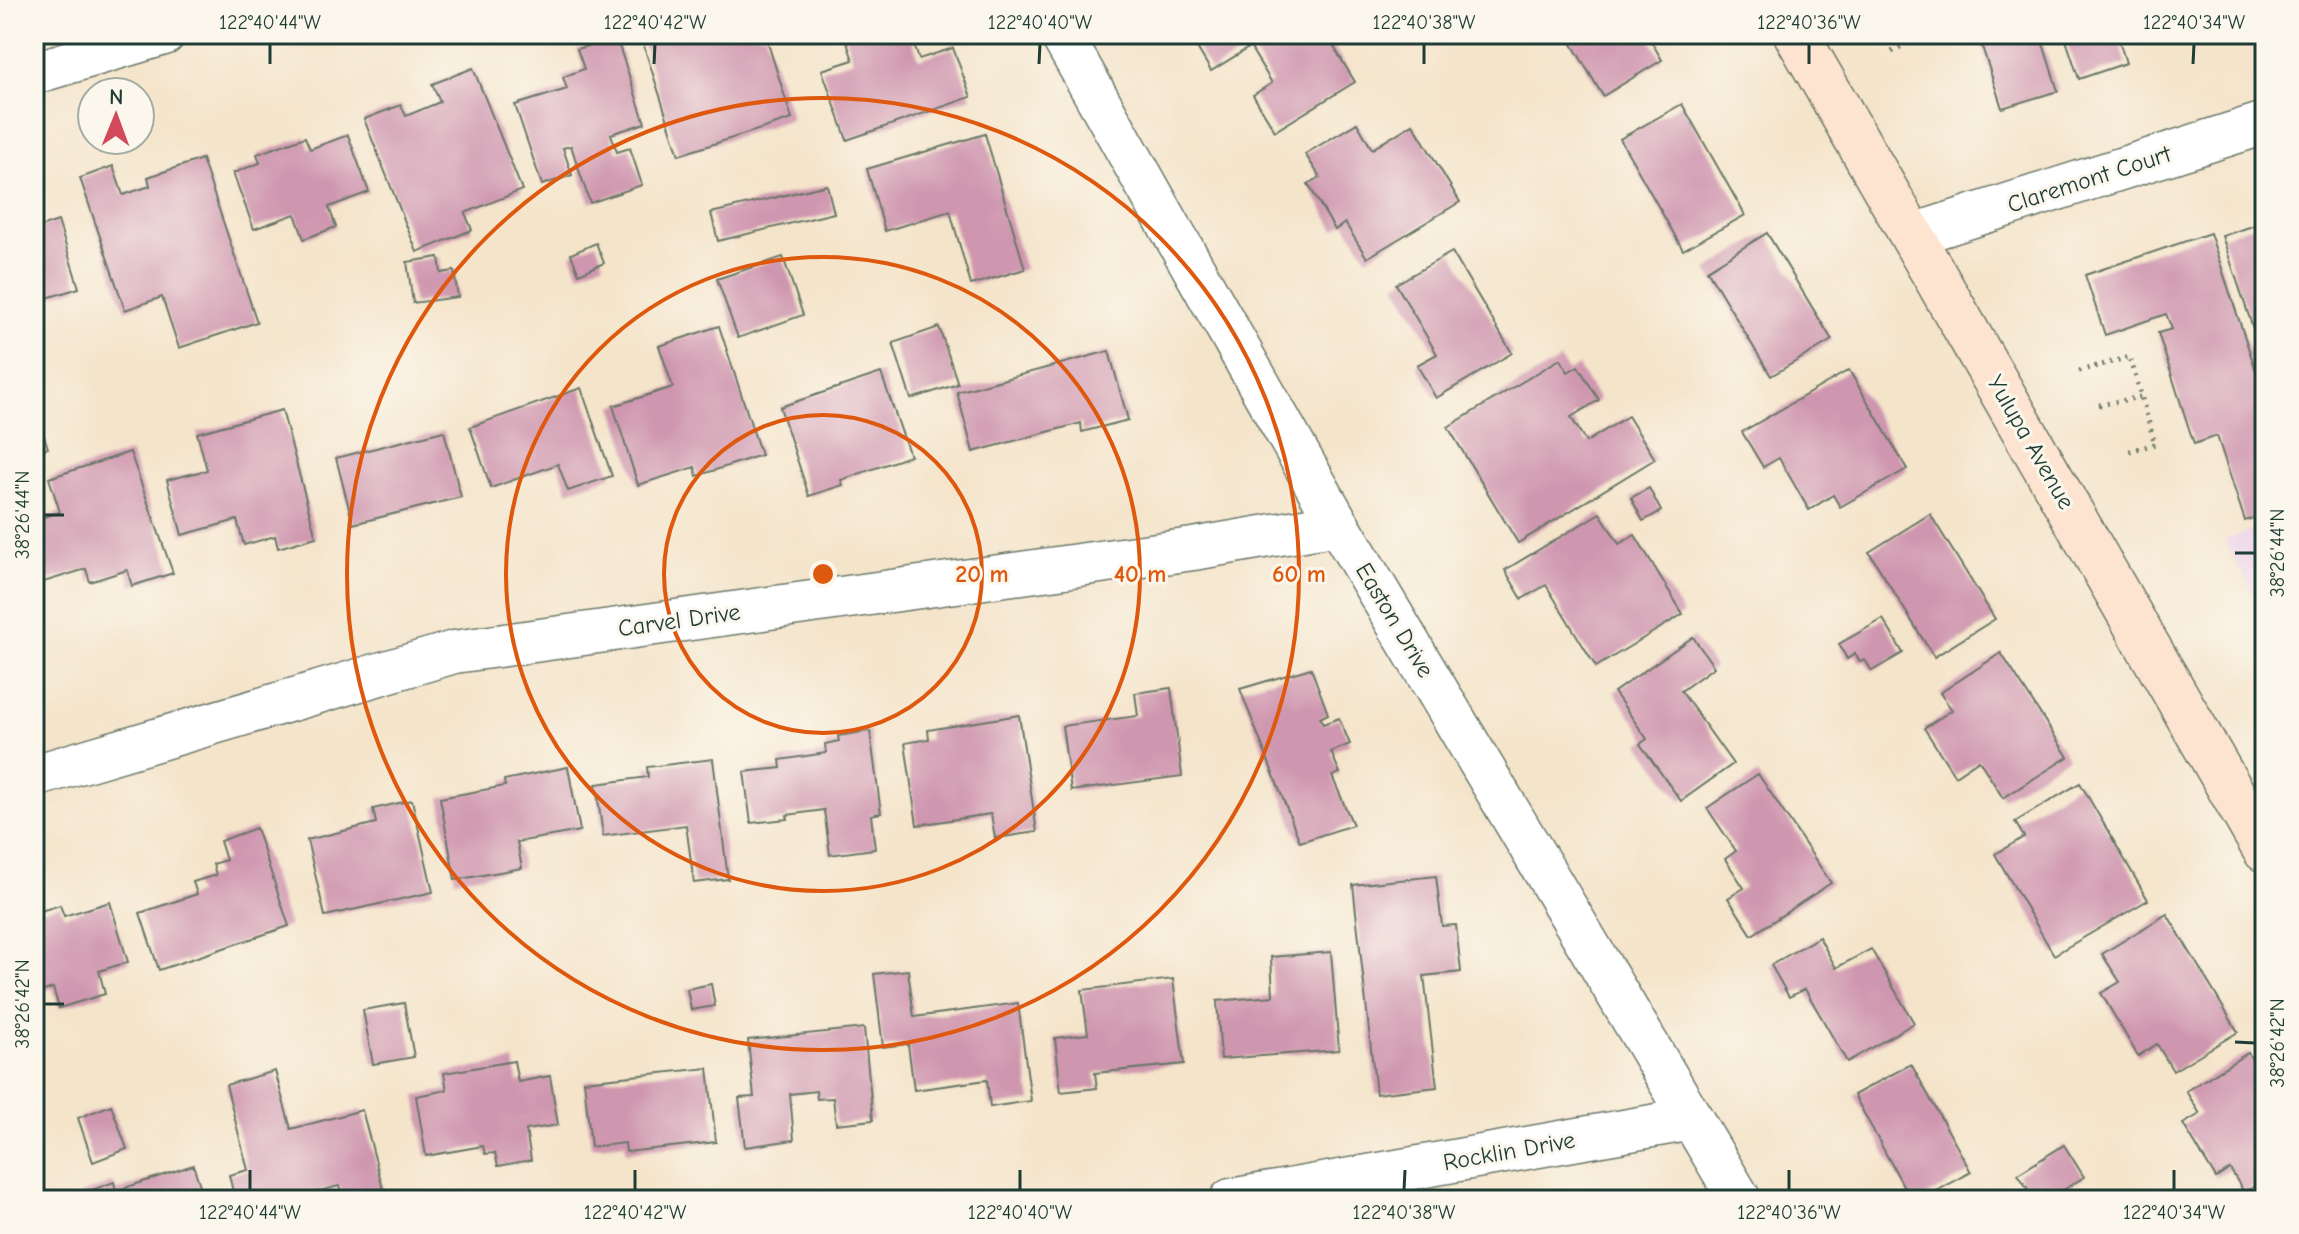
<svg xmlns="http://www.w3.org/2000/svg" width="2299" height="1234" font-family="'Comic Neue',sans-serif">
	<rect width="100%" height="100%" fill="#fbf7ec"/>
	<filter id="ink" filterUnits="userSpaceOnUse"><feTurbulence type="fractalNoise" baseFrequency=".0125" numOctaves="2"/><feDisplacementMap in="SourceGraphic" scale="16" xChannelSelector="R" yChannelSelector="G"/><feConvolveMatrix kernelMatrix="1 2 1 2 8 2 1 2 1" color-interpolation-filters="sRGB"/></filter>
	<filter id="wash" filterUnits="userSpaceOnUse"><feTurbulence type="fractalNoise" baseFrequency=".006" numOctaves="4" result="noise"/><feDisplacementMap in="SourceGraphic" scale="32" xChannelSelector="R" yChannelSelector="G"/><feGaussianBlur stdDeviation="1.8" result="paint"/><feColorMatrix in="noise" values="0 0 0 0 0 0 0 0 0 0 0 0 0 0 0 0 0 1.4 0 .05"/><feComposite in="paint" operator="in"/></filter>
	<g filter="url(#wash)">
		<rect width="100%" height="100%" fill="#f4e4ca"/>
		<polygon fill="#ecd1ea" points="2265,526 2265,614 2224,540"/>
		<g id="blocks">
			<g fill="#cf96af">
				<polygon points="640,34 765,34 792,119 679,155"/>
				<polygon points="844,34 910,34 919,59 953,48 971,97 847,140 822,70 853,60"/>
				<polygon points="1189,34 1356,34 1334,47 1355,82 1275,131 1253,95 1272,83 1250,47 1211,71"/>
				<polygon points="1566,34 1647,34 1662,60 1603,96"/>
				<polygon points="1978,34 2040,34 2058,91 2002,108"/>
				<polygon points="2064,34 2117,34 2126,63 2079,79"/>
				<polygon points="616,37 645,123 611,134 617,152 630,148 642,185 590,203 571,146 563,148 572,175 542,185 515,105 567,89 563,77 584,69 577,49"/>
				<polygon points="473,68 522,190 465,213 472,230 417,252 364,119 401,105 406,116 440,102 432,84"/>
				<polygon points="1682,104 1745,215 1683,250 1620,139"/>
				<polygon points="1357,123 1372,149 1413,124 1460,202 1367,258 1345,223 1335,230 1308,184 1320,177 1305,154"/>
				<polygon points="985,134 1025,269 971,285 950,211 885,231 867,169"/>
				<polygon points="348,135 369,192 329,207 336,227 304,239 295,214 254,229 233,173 260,163 257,154 305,137 310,149"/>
				<polygon points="202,159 257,322 179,348 162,297 125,310 80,178 113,166 123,195 150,186 148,177"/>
				<polygon points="827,185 834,213 718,241 711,213"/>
				<polygon points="58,221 79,288 34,302 34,229"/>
				<polygon points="2265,222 2265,361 2264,361 2222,236"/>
				<polygon points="1767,233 1832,340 1771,376 1707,270"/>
				<polygon points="2210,233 2265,398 2265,514 2245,521 2217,436 2194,444 2158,333 2172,329 2166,314 2105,335 2085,275"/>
				<polygon points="596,243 604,263 579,274 571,254"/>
				<polygon points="1452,252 1512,353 1436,398 1417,365 1437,354 1396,284"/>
				<polygon points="439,257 441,273 454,271 458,297 413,303 407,262"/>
				<polygon points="783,257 803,315 738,338 717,279"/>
				<polygon points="719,326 761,455 697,476 695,467 638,485 613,406 673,387 659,346"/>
				<polygon points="939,327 958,384 911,399 893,343"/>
				<polygon points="1109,351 1128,420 1082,432 1081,423 973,452 957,392"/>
				<polygon points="1560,359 1568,372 1578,366 1599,400 1571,417 1586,442 1628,416 1655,459 1518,543 1448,427"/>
				<polygon points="1849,370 1907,469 1840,507 1833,495 1809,510 1779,458 1763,467 1742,432"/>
				<polygon points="881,373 910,456 841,480 843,485 809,496 780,407"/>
				<polygon points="581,388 612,476 568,491 558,464 491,488 470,427"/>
				<polygon points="282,410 316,537 278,548 275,536 244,545 237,520 182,535 167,480 207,470 197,433"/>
				<polygon points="40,425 48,448 34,453 34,427"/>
				<polygon points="444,431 461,497 353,524 336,458"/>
				<polygon points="130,452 173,573 132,586 127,570 90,582 86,569 34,585 34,520 60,512 49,478"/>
				<polygon points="1649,488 1661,511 1643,521 1631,498"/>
				<polygon points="1600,513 1619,544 1635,535 1683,614 1596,667 1546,585 1522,599 1505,570"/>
				<polygon points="1930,514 1995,619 1934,657 1869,552"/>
				<polygon points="1883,619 1903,653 1872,671 1865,660 1860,662 1855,654 1847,659 1839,644"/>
				<polygon points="1693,637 1714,667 1681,691 1733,764 1681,801 1640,744 1647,739 1614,692"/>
				<polygon points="2001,653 2068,757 2003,798 1979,760 1955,776 1924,728 1952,710 1940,693"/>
				<polygon points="1311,668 1328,714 1320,718 1323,724 1339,718 1350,744 1331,752 1340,773 1332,776 1353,825 1300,842 1240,689"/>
				<polygon points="1171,688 1182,776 1071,791 1062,726 1138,716 1135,693"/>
				<polygon points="1019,715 1037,832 995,838 991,814 917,825 905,743 929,739 928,730"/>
				<polygon points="870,731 881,813 871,815 875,849 830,855 824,810 787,815 788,819 751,823 744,772 781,768 780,760 826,753 825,744 839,741 838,736"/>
				<polygon points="713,759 728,879 694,883 686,825 603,836 596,784 648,777 647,767"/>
				<polygon points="568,767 580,831 517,842 522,868 455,880 440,798 505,786 504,780"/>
				<polygon points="1758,774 1831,883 1752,935 1728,898 1744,888 1725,859 1736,851 1707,808"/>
				<polygon points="2080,783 2148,900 2054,955 1995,854 2024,837 2015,822"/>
				<polygon points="412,800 433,892 325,916 307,840 376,823 373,809"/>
				<polygon points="256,828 289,926 159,970 140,913 197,894 193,882 216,875 213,864 226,860 220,841"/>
				<polygon points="1436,876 1442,926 1456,925 1461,972 1424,976 1437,1087 1376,1094 1353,885"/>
				<polygon points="110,902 128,962 99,971 105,994 59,1008 53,988 34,994 34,913 60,905 64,916"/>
				<polygon points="2167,914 2238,1032 2173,1071 2157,1044 2138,1056 2101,993 2120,982 2102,954"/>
				<polygon points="1819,937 1836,968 1871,949 1914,1023 1847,1062 1805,989 1789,997 1771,965"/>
				<polygon points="1331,952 1339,1050 1221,1059 1217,1001 1273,996 1271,957"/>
				<polygon points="908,970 914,1017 1018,1003 1031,1101 990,1107 987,1080 914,1090 908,1044 883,1047 874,974"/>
				<polygon points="1173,979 1184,1064 1095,1073 1097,1088 1061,1092 1055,1038 1088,1034 1082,990"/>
				<polygon points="711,984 715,1006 691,1010 687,989"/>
				<polygon points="404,1003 414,1057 373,1064 363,1010"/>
				<polygon points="864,1028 873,1120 836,1124 833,1098 817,1099 816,1091 790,1094 794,1140 745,1147 739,1098 754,1097 748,1040"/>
				<polygon points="2248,1053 2265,1081 2265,1180 2244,1192 2230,1169 2216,1178 2183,1124 2200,1114 2186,1091"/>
				<polygon points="514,1061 518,1082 550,1076 558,1125 526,1130 531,1160 498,1166 495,1153 485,1154 483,1146 426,1156 416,1096 447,1090 444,1073"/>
				<polygon points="1911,1064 1971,1172 1920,1200 1911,1200 1854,1095"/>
				<polygon points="708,1068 716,1142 626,1152 625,1143 591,1147 584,1081"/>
				<polygon points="275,1071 291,1129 362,1110 386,1200 343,1200 339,1186 286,1200 235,1200 229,1175 248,1170 226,1085"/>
				<polygon points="111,1105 127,1149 93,1162 78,1118"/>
				<polygon points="2064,1145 2084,1177 2047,1200 2035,1200 2018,1174"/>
				<polygon points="193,1165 205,1200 82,1200 80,1194 114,1182 116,1191"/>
			</g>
		</g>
	</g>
	<g filter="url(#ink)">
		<use href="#blocks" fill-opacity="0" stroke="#6a7768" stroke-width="2"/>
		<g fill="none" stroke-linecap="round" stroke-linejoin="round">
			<g stroke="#6a7768" stroke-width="45">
				<g id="street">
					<polyline points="1061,34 1338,524 1740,1200"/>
					<polyline points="34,73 164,34"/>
					<polyline points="1913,235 2265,123"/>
					<polyline points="34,776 454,652 1193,549 1338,524"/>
					<polyline points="1231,1200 1692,1119"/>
				</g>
			</g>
			<g stroke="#6a7768" stroke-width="47">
				<polyline id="secondary" points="1796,34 2265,850"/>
			</g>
			<g stroke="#6a7768" stroke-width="5" stroke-dasharray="2 6" stroke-linecap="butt">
				<polyline points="1892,52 1922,34"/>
				<polyline points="2079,371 2130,357 2155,444 2126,452"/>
				<polyline points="2099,405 2141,397"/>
			</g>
			<use href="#street" stroke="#fff" stroke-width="42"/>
			<use href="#secondary" stroke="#fde4d1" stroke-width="44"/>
		</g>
	</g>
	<path fill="none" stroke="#1f3d34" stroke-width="3" d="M270,64v-20M654,64l1,-20M1039,64l1,-20M1424,64v-20M1809,64v-20M2193,64l1,-20M44,515h20M2235,553h20M44,1004h20M2235,1042l20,1M250,1190v-20M635,1190v-20M1020,1190v-20M1404,1190l1,-20M1789,1190v-20M2174,1190v-20"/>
	<g fill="none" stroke="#de580e" stroke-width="4">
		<circle cx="823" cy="574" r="159"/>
		<circle cx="823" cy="574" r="317"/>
		<circle cx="823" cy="574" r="476"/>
	</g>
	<g text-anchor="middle" stroke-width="6" stroke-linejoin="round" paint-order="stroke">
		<g font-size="24" fill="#1f3d34" stroke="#fbf7ec">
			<text transform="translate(2089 179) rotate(-18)" y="8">Claremont Court</text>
			<text transform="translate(2031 442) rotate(60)" y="8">Yulupa Avenue</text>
			<text transform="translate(679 620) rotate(-8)" y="8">Carvel Drive</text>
			<text transform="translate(1395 620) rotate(59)" y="8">Easton Drive</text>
			<text transform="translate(1509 1151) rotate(-10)" y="8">Rocklin Drive</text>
		</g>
	</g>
	<circle cx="823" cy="574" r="12" fill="#de580e" stroke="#fbf7ec" stroke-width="4"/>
	<g font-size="24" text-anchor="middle" font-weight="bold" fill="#de580e" stroke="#fbf7ec" stroke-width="6" stroke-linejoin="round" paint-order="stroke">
		<text x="982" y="582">20 m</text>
		<text x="1140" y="582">40 m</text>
		<text x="1299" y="582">60 m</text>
	</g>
	<rect width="2299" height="1234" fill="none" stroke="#fbf7ec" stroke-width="88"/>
	<g transform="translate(116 116) rotate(1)"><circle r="38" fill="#fbf7ec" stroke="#a3ada2" stroke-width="2"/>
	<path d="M0-6L14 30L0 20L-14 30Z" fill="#d1495b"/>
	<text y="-12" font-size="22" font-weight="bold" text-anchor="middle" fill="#1f3d34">N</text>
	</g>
	<rect x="44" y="44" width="2211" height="1146" fill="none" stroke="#1f3d34" stroke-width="3"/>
	<g font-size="20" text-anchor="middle" fill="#1f3d34">
		<text x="270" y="29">122°40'44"W</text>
		<text x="655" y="29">122°40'42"W</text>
		<text x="1040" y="29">122°40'40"W</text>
		<text x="1424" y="29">122°40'38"W</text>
		<text x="1809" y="29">122°40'36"W</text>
		<text x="2194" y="29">122°40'34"W</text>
		<text transform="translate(22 515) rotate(-90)" y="7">38°26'44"N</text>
		<text transform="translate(2277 553) rotate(-90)" y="7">38°26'44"N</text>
		<text transform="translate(22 1004) rotate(-90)" y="7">38°26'42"N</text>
		<text transform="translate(2277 1043) rotate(-90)" y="7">38°26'42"N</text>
		<text x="250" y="1219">122°40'44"W</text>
		<text x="635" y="1219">122°40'42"W</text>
		<text x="1020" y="1219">122°40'40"W</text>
		<text x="1404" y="1219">122°40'38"W</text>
		<text x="1789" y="1219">122°40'36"W</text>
		<text x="2174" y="1219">122°40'34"W</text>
	</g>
</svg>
